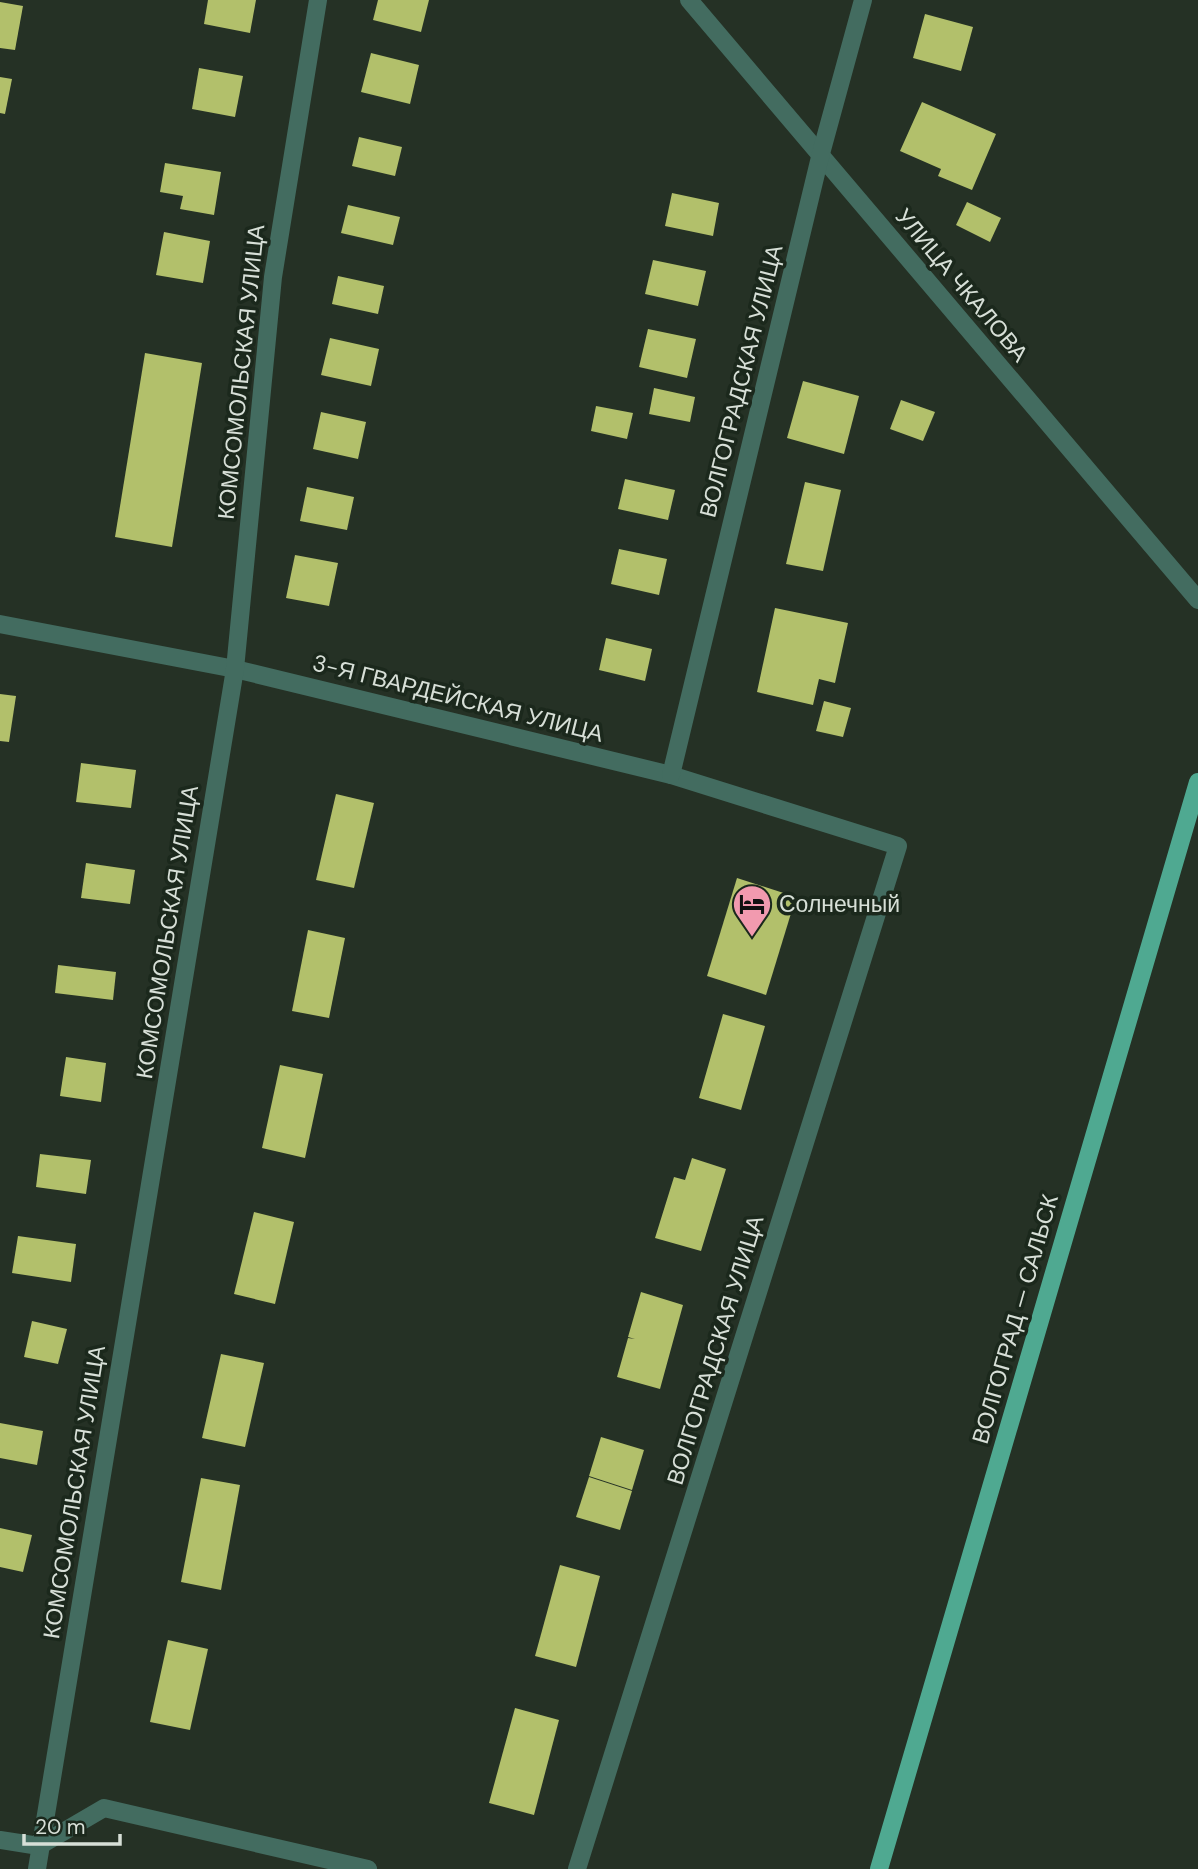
<svg xmlns="http://www.w3.org/2000/svg" width="1198" height="1869" font-family="'DM Sans',sans-serif">
	<rect width="100%" height="100%" fill="#253125"/>
	<g fill="#b2c06b">
		<polygon points="208,0 256,0 250,33 204,24"/>
		<polygon points="378,0 429,0 421,32 373,20"/>
		<polygon points="0,2 23,6 15,50 0,48"/>
		<polygon points="925,14 973,27 961,71 913,58"/>
		<polygon points="371,53 419,65 410,104 361,92"/>
		<polygon points="199,68 243,76 235,117 192,109"/>
		<polygon points="0,77 12,79 5,114 0,113"/>
		<polygon points="922,102 996,134 972,190 938,176 941,169 900,151"/>
		<polygon points="359,137 402,147 395,176 352,166"/>
		<polygon points="165,163 221,172 214,215 180,209 183,196 160,192"/>
		<polygon points="672,193 719,203 713,236 665,226"/>
		<polygon points="967,202 1001,218 990,242 956,225"/>
		<polygon points="348,205 400,217 393,245 341,233"/>
		<polygon points="164,232 210,241 203,283 156,275"/>
		<polygon points="653,260 706,271 698,306 645,294"/>
		<polygon points="338,276 384,286 378,314 332,304"/>
		<polygon points="648,329 696,339 687,378 639,367"/>
		<polygon points="330,338 379,349 371,386 321,375"/>
		<polygon points="145,353 202,363 172,547 115,537"/>
		<polygon points="803,381 859,396 844,454 787,438"/>
		<polygon points="654,388 695,397 690,422 649,414"/>
		<polygon points="901,400 935,412 923,441 890,429"/>
		<polygon points="596,406 633,413 627,439 591,431"/>
		<polygon points="321,412 366,422 358,459 313,449"/>
		<polygon points="625,479 675,490 668,520 618,509"/>
		<polygon points="805,482 841,490 823,571 786,564"/>
		<polygon points="307,487 354,497 347,530 300,521"/>
		<polygon points="619,549 667,559 659,595 611,584"/>
		<polygon points="295,555 338,563 329,606 286,598"/>
		<polygon points="775,608 848,623 835,683 819,679 813,705 757,692"/>
		<polygon points="606,638 652,649 645,681 599,670"/>
		<polygon points="0,694 16,696 9,742 0,741"/>
		<polygon points="824,701 851,708 843,737 816,731"/>
		<polygon points="81,763 136,770 131,808 76,802"/>
		<polygon points="336,794 374,803 354,888 316,880"/>
		<polygon points="86,863 135,870 130,904 81,898"/>
		<polygon points="737,878 796,897 766,995 707,976"/>
		<polygon points="308,930 345,938 329,1018 292,1011"/>
		<polygon points="58,965 116,972 113,1000 55,993"/>
		<polygon points="723,1014 765,1026 741,1110 699,1098"/>
		<polygon points="66,1057 106,1063 101,1102 60,1096"/>
		<polygon points="280,1065 323,1074 305,1158 262,1148"/>
		<polygon points="40,1154 91,1160 86,1194 36,1187"/>
		<polygon points="692,1158 726,1169 701,1251 655,1238 674,1177 685,1180"/>
		<polygon points="254,1212 294,1222 275,1304 234,1294"/>
		<polygon points="18,1236 76,1244 71,1282 12,1273"/>
		<polygon points="641,1292 683,1305 660,1389 617,1377 628,1338 635,1339 628,1337"/>
		<polygon points="32,1321 67,1329 58,1364 24,1357"/>
		<polygon points="221,1354 264,1363 245,1447 202,1438"/>
		<polygon points="0,1423 43,1431 37,1465 0,1458"/>
		<polygon points="601,1437 644,1450 632,1490 589,1476"/>
		<polygon points="589,1477 632,1491 620,1530 576,1517"/>
		<polygon points="201,1478 240,1485 221,1590 181,1582"/>
		<polygon points="0,1528 32,1535 23,1572 0,1567"/>
		<polygon points="560,1565 600,1576 576,1667 535,1656"/>
		<polygon points="168,1640 208,1649 190,1730 150,1722"/>
		<polygon points="515,1708 559,1720 534,1815 489,1803"/>
	</g>
	<g fill="none" stroke-linecap="round" stroke-linejoin="round">
		<g stroke="#436c60" stroke-width="18">
			<polyline points="689,0 1198,600"/>
			<polyline points="0,624 235,669 671,775 898,846 577,1869"/>
			<polyline points="671,775 820,157 863,0"/>
			<polyline points="0,1840 39,1846 104,1808 368,1869"/>
			<polyline points="37,1869 235,669 273,277 318,0"/>
		</g>
		<polyline stroke="#4fa991" stroke-width="18" points="879,1869 1198,782"/>
	</g>
	<defs>
		<g id="hotel-pin" transform="scale(2.0125)"><path d="M0 17L-7.5 6A9.5 9.5 0 1 1 7.5 6Z" fill="#f29aaf" stroke="#1b281c"/><path d="M-6-4.5h1.5V1H6V5H4.5V3h-9V5H-6ZM-4 0a1.8 1.8 0 1 1 3.6 0ZM.5 0V-2.5h3Q6-2.5 6 0Z" fill="#111"/></g>
	</defs>
	<g fill-rule="evenodd">
		<use href="#hotel-pin" x="752" y="904"/>
	</g>
	<g text-anchor="middle" stroke-width="7" stroke-linejoin="round" paint-order="stroke">
		<g font-size="23" fill="#d7dfd7" stroke="#1b281c">
			<text transform="translate(962 285) rotate(50)" y="8">УЛИЦА ЧКАЛОВА</text>
			<text transform="translate(241 372) rotate(-84)" y="8">КОМСОМОЛЬСКАЯ УЛИЦА</text>
			<text transform="translate(741 381) rotate(-76)" y="8">ВОЛГОГРАДСКАЯ УЛИЦА</text>
			<text transform="translate(458 698) rotate(14)" y="8">3-Я ГВАРДЕЙСКАЯ УЛИЦА</text>
			<text transform="translate(167 932) rotate(-81)" y="8">КОМСОМОЛЬСКАЯ УЛИЦА</text>
			<text transform="translate(1015 1319) rotate(-74)" y="8">ВОЛГОГРАД — САЛЬСК</text>
			<text transform="translate(715 1350) rotate(-73)" y="8">ВОЛГОГРАДСКАЯ УЛИЦА</text>
			<text transform="translate(74 1492) rotate(-81)" y="8">КОМСОМОЛЬСКАЯ УЛИЦА</text>
		</g>
		<g font-size="23" fill="#d7dfd7" stroke="#1b281c" text-anchor="start">
			<text x="779" y="912">Солнечный</text>
		</g>
	</g>
	<path d="M24 1834v10h96v-10" fill="none" stroke="#d7dfd7" stroke-width="3.5"/>
	<text x="35" y="1834" font-size="21" fill="#d7dfd7" stroke="#1b281c" stroke-width="5" paint-order="stroke">20 m</text>
</svg>
